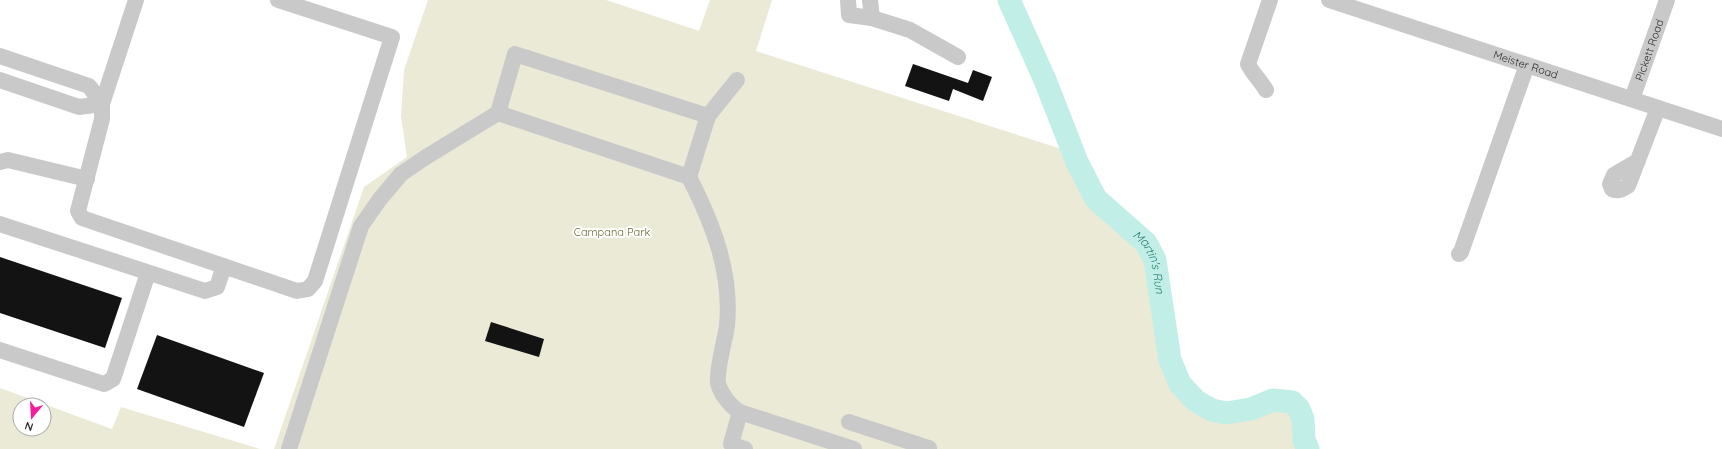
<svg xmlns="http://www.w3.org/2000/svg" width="1722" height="449" font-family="Quicksand,sans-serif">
	<rect width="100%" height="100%" fill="#fff"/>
	<g fill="#ebead7" fill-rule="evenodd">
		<polygon points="428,0 606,0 699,31 710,0 772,0 756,51 1074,153 1096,199 1146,243 1155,260 1170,360 1180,384 1196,401 1212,410 1226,413 1251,409 1273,400 1292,402 1299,409 1303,419 1304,440 1308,449 274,449 364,187 407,157 401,116 404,70"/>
		<path d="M0,388l112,41 9,-22 139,42h-260zM20,405h24v24h-24z"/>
	</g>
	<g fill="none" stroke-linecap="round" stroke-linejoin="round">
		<path stroke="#c1eee7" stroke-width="23" id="s1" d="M1009,0l36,80 32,82 19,37 50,44 9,17 15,100 10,24 16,17 16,9 14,3 25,-4 22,-9 19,2 7,7 4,10 1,21 4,9"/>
	</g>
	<g fill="#131313">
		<polygon points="913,64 968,83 973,70 992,77 983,101 953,89 949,101 905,86"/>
		<polygon points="0,257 122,298 105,348 0,313"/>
		<polygon points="491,322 544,339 539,357 485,341"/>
		<polygon points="157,335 264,373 244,427 137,389"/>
	</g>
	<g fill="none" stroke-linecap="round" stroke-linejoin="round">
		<g stroke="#c9c9c9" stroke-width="16">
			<polyline points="136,0 102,104 102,119 78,211 82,218 297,291 308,289 315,281 392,37 278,0"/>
			<polyline points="848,0 849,15 872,18 910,30 958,57"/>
			<polyline points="870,0 872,18"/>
			<path id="s2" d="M1329,0l393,129"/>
			<polyline points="0,56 89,86 102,104"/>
			<polyline points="0,80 79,107 102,104"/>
			<path d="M1266,90c-5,-9 -14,-17 -18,-26l22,-64"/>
			<path id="s3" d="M1632,99l35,-99"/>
			<polyline points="498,113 689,177 708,116"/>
			<path d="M1638,161l-24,14 -4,9 2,5c6,3 11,0 16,-3l30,-78"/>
			<polyline points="0,162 8,160 87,179"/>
			<path d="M689,177c24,47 43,95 38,149 -2,13 -11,46 -9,57 2,10 13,24 22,29l114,37"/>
			<polyline points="0,224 205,291 217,287 224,266"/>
			<polyline points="1459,254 1461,252 1527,65"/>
			<polyline points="0,350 104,384 113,379 148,273"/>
			<polyline points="740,412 731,444 745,449"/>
			<polyline points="849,422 929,448"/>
			<polyline points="289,449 361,226 380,199 401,174 426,157 498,113 515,54 708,116 737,80"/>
		</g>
	</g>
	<g text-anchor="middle" stroke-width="4" stroke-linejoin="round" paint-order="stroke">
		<g font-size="11" fill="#2c2c2c" stroke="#fff">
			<text dy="4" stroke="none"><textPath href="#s3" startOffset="52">Pickett Road</textPath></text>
			<text dy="4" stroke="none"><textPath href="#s2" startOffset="207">Meister Road</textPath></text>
		</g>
		<g font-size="11" fill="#6a6b36" stroke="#fff">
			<text x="612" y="236">Campana Park</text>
		</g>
		<g font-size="12" font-style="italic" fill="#2e8075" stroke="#fff">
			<text dy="4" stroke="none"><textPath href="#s1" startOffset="303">Martin's Run</textPath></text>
		</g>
	</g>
	<g transform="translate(32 417) rotate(198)"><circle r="19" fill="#ffffff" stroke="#ababab"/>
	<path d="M0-3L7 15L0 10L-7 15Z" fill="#f51c9e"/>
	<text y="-6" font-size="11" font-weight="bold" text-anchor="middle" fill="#2c2c2c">N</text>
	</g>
</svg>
